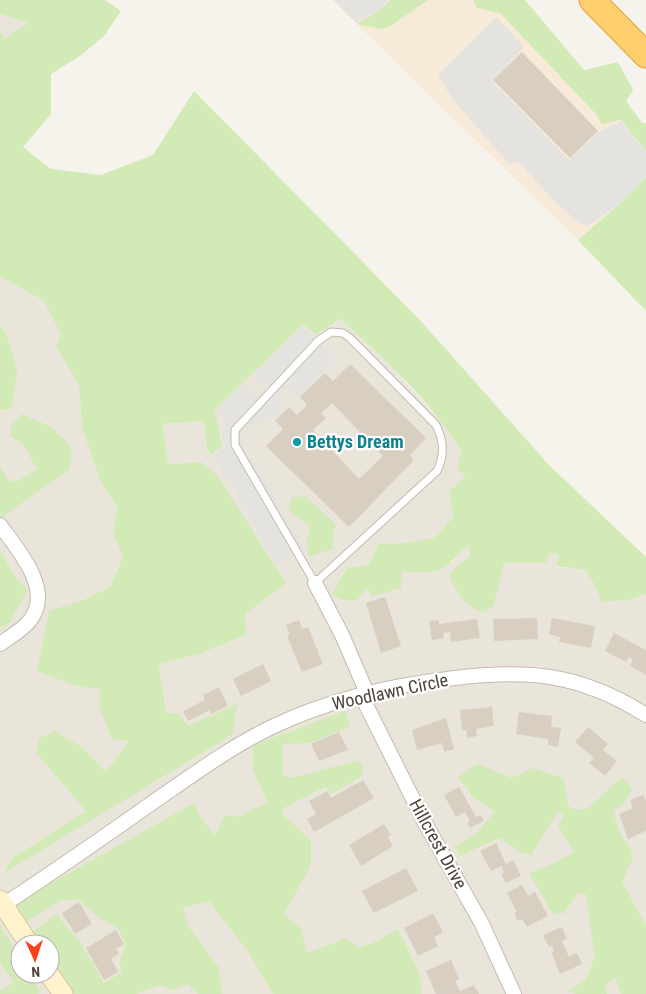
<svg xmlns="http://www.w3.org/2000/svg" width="646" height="994" font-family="'Roboto Condensed',sans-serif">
	<rect width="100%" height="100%" fill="#f6f3ec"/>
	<g fill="#eae5da" fill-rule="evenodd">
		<polygon points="0,14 28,23 4,39 0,32"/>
		<path d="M0,276l44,25 18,33 7,34 10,17 3,44 20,56 15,22 -4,27 10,23 -13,30 -27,13 -10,85 28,5 -2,17 30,34 -23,32 -23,-25 -47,5 50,58 -74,47 -8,14 228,-137 -44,-9 -22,-13 -7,-49 40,-10 47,-19 -45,-173 -33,2 -5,-40 41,-3 3,28 5,6 10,-8 -7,-37 88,-86 13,11 24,-16 45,41 64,70 13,21 4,26 -17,14 4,26 -17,20 -30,6 -28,1 -9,21 -22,3 -16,27 36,-8 35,-16 49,-8 16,-17 3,3 -1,8 25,47 10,-41h42l2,-10 11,2 -2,12 28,3 11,17 5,15 28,-2 17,-6v400h-646v-584l3,1 3,-78 -6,-8zM20,944h30v30h-30z"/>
	</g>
	<polygon fill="#f7ead8" points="332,0 473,0 477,8 500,13 595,113 602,123 621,120 646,151 646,177 644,181 578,240"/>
	<g fill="#d2eab5">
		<path d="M0,0h105l16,11 -17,25 -24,20 -29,18v40l-28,33 28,22 50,6 52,-20 41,-64 224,227 131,147 97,92v37l-17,6 -28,2 -5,-15 -11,-17 -28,-4 2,-11 -10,-2 -3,10h-42l-10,42 -9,7c-17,-2 -32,-24 -36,-38l20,-17 1,-8 -3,-3c-28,28 -25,28 -65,25l-1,17 -29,8 -5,-8 -10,12h-12l-14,-5 16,-27 22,-3 9,-21 28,-1 30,-6 17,-20 -4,-26 17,-14 -9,-9 5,-17c-32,-50 -77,-92 -122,-132l-24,16 -13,-11 -88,86 7,37 -11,8 -4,-6 -3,-28 -41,3 5,40 33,-2 16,13 69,108 -41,31 1,21 -47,19 -40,10 7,49 13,1 9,12 49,-22 -5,31 -228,138 8,-15 74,-47 -50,-58 3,-15 16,-7 28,17 23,24 23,-31 -17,-2 -13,-32 1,-17 -27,-5 -36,-14 12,-60 34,-11 27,-13 13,-30 -10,-23 4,-27 -15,-22 -20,-56 -3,-44 -23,-39 5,-12 -17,-33 -44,-25v-245l4,8 24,-16 -28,-9z"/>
		<polygon points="390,0 428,0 389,27 382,29 357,24 378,11"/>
		<polygon points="473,0 525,0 584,70 618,62 633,90 626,101 642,123 646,123 646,151 621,120 602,124 595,113 500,13 477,8"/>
		<polygon points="646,177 646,311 578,240 618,205"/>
		<polygon points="0,325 6,333 17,369 12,407 8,410 0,410"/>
		<polygon points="22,414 49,426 71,446 70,469 5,515 0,517 0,467 8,480 16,482 37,469 23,444 10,436 12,425"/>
		<polygon points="305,496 336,525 333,532 333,549 309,557 307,541 310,526 289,511 291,498"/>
		<polygon points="0,551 17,580 28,590 9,623 0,628"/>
		<polygon points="345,711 350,726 310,743 282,744 283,775 291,778 357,761 363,765 361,777 331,794 326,786 282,809 284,816 311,840 311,865 284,914 301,929 307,953 347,938 359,948 371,944 398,929 420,975 421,994 273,994 247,950 209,901 183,908 188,926 219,968 222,994 198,994 188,984 172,990 159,985 136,994 72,994 50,960 50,944 39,944 32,932 56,914 80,942 104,983 121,973 120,959 126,945 118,928 98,917 79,900 62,900 25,922 16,903 194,803 199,815 215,836 225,815 240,817 267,802 253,770 253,745"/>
		<polygon points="477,764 512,778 533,768 563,778 568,806 577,810 587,809 622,777 632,789 624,803 613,811 619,832 631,850 633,858 622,882 646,926 646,994 621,994 615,977 605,986 607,994 576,994 568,991 586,980 595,957 586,894 578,893 564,913 553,914 529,873 553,864 574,852 558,826 564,816 559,810 531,855 522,853 500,838 460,856 455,846 477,833 495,811 475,799 458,777"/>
		<polygon points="0,925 20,958 20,974 29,974 40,992 38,994 0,994 0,991 14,982 0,963"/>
	</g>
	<g fill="#e5e3e0">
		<polygon points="334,0 388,0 377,11 356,23"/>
		<polygon points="496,17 524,47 492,81 569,160 600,131 621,121 646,152 646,175 643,180 618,205 588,226 579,223 555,202 518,161 510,165 453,100 438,75"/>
		<polygon points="304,327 336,360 300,397 286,386 278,395 284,405 269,421 265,417 259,423 245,426 241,438 242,444 275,496 303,547 276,565 239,497 213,456 226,446 222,434 227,421 217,409 242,385 254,397 260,398 265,393 264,386 254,376"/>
	</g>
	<g fill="#d8cfc1" fill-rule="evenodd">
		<polygon points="522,52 598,131 570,158 493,80"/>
		<path d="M350,364l76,74 -16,17 4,5 -65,67 -83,-81 17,-17 -8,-8 14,-14 8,8 10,-10 -7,-8 25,-24 8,8zM332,403l51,53 -24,23 -46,-49 13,-12 -5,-5z"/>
		<polygon points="385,597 401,646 381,653 366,603"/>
		<polygon points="537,618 538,639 494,641 493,619"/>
		<polygon points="552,618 595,626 591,648 559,642 560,637 549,634"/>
		<polygon points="477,619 480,638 451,642 450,632 443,633 444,638 432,640 429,621 439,620 439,624"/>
		<polygon points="299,620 302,629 308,627 323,664 302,672 287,636 290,634 286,625"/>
		<polygon points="614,633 646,650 646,675 630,666 633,659 629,657 626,662 605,651"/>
		<polygon points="263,664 271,681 241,696 233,679"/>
		<polygon points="219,687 228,706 211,714 210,710 188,721 183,711 205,700 203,695"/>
		<polygon points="492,707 494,726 476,729 477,736 467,738 466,730 462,730 460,710"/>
		<polygon points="519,712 552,716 551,727 561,728 558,747 548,745 548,739 516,734"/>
		<polygon points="446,718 454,749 444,752 442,743 417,750 412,730"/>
		<polygon points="588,727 608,744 603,750 617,761 605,776 589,763 594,758 575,742"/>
		<polygon points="339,732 348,750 319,761 311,744"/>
		<polygon points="363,780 374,798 314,832 307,819 316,814 309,801 327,791 331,798"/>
		<polygon points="459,787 476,817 481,815 484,821 470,828 467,822 470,821 465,812 456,817 444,795"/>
		<polygon points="643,795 646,800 646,831 628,839 619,814 633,808 630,800"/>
		<polygon points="384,824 391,835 388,837 393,846 361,866 349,845"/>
		<polygon points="496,843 506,864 513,860 521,876 506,883 501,874 504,873 501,866 491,871 480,851"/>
		<polygon points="406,868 418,891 374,913 362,891"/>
		<polygon points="522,885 528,896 535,892 548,916 527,927 522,919 518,921 514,913 517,912 507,893"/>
		<polygon points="79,902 92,924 75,934 62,913"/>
		<polygon points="433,913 443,932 434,937 438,946 418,956 404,928"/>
		<polygon points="562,927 567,939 562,941 569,957 577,953 582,964 560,974 551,952 554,951 552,946 549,947 543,935"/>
		<polygon points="116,930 124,944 116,949 119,954 111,959 118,972 104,980 86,948"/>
		<polygon points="451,960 459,979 455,981 460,991 474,985 479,994 436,994 426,971"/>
	</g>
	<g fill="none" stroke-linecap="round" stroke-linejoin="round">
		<g stroke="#c2bbae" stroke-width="9">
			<path id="lane" d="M331,332l12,1 7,5 86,87c8,16 9,30 1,46l-122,112 -80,-138v-15l83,-89z"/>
		</g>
		<g stroke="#c2bbae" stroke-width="16">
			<g id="street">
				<path d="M0,525c17,24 53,63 31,94 -7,10 -21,18 -31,25"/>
				<polyline points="315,583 342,635 367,693"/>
				<polyline points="361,695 425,823 482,924 514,994"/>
				<path d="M3,905c54,-35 106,-72 159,-109 36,-25 72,-51 112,-70 57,-27 119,-41 181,-48 75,-9 126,-4 191,37"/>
			</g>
		</g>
		<g stroke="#d6c79b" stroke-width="21">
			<g id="secondary">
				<polyline points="0,900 29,944"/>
				<polyline points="49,974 63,994"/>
			</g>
		</g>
		<g stroke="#e0a43c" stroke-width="27">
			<polyline id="highway" points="592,0 646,55"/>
		</g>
		<use href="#lane" stroke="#fff" stroke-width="7"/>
		<use href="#street" stroke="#fff" stroke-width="14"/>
		<use href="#secondary" stroke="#fff3cd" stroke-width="19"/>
		<use href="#highway" stroke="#ffcf6e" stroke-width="25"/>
	</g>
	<circle fill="#0f9aa8" stroke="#fff" stroke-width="2" cx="297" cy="442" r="5"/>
	<g text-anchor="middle" stroke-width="4.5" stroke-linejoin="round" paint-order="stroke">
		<g font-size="18" font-weight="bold" fill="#0d838f" stroke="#fff" text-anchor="start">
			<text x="307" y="448">Bettys Dream</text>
		</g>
		<g font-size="18" fill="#4b4439" stroke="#fff">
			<text transform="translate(390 692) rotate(-12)" y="6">Woodlawn Circle</text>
			<text transform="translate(438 844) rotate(61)" y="6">Hillcrest Drive</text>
		</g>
	</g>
	<g transform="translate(35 959) rotate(177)"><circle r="24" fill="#ffffff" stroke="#b7b4b0"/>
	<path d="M0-4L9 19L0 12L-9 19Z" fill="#fc3f1d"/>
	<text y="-8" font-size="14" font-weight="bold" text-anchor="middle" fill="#4b4439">N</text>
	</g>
</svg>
